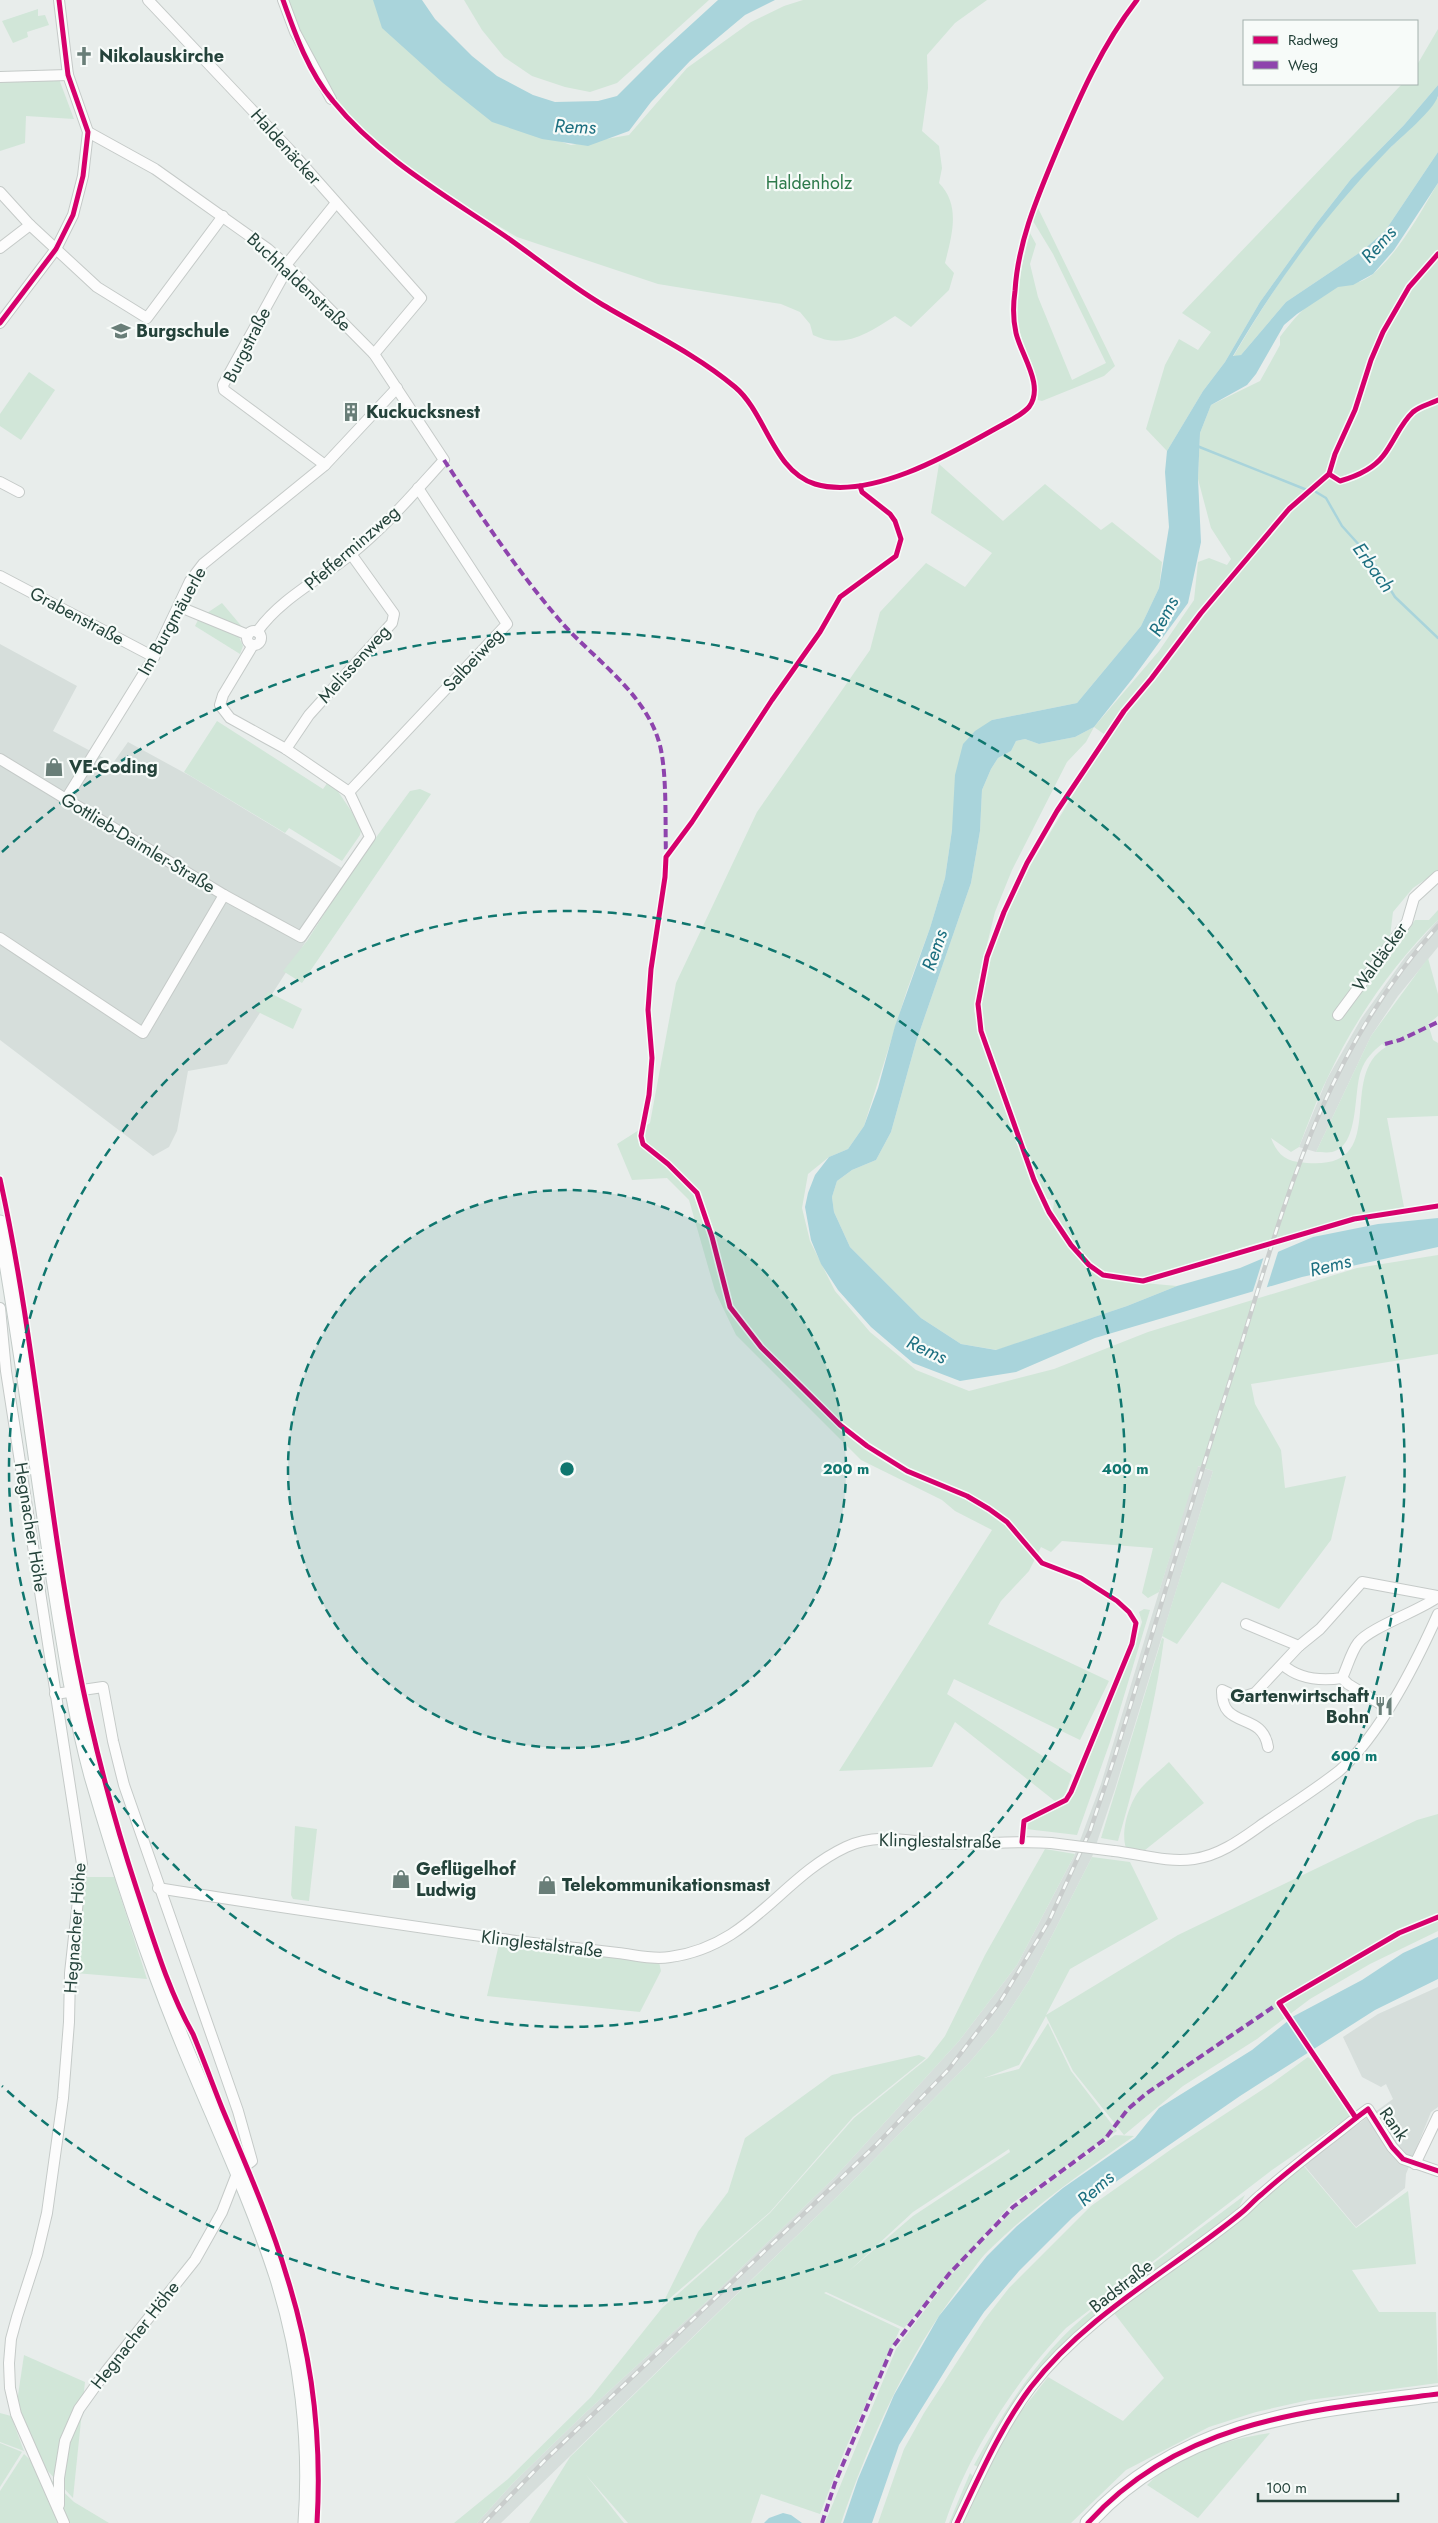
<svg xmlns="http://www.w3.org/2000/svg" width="1438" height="2523" font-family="Jost,sans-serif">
	<rect width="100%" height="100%" fill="#e8edeb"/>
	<g fill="#d6dedb">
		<polygon points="0,644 77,686 53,731 113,763 128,742 192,777 350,873 227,1064 188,1071 177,1131 169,1147 153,1156 0,1040"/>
		<polygon points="1438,920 1438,947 1398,996 1371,1036 1316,1152 1299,1147 1327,1079 1361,1019 1406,956"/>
		<polygon points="1197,1466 1213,1471 1115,1789 1092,1857 1030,1979 997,2030 969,2063 846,2188 501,2523 477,2523 513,2483 583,2415 706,2302 835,2177 959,2041 1017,1965 1075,1854 1101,1784"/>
		<polygon points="1438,1987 1438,2107 1431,2112 1406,2174 1405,2188 1356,2227 1303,2164 1393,2099 1386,2084 1381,2087 1362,2077 1343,2037 1378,2014"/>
	</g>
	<g fill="#d1e6d8" fill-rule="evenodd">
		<path d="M288,0h95l118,122 70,23 58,-10 58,-67 64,-46 33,-16 19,-6h184l-32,23 -28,32 1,33 -6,43 17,15 3,22 -3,15c22,22 13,52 6,80l9,10 -5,17 -38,37 -16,-11c-26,17 -52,34 -82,19l-3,-11 -10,-12 -19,-8 -123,-20 -141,-47 -74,-44 -68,-50 -43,-48 -35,-64z"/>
		<polygon points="464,0 709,0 617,83 590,92 565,87 532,76 504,57 482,30"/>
		<polygon points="38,9 38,16 45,15 49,25 27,32 28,37 13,43 2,21"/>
		<polygon points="1438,29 1438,85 1404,125 1351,179 1316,224 1260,302 1225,362 1203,391 1167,451 1146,429 1165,365 1179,339 1198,350 1211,332 1182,313 1402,84 1417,84 1417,65"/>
		<polygon points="0,79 59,79 74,119 26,116 25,143 0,151"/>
		<path d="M1438,97v55l-53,79 -23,20 -76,51 -45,53 -8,2c36,-62 76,-121 123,-175 26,-29 58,-53 82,-85z"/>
		<path d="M1438,183v688l-25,17 -20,24 -6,49 28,-41h14l9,-10v10c-45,44 -85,102 -111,159 -11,22 -19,45 -28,68l-8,5 -20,-14c5,13 12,22 27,24 98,14 36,-85 88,-115l-4,-3c-9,7 -17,15 -21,27 -8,21 -1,75 -29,81 -5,1 -12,0 -16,0l55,-116 57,-78 10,36v22l-10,8 5,16 5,3v73l-51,2 17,89c-52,11 -103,24 -154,38 -42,12 -104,45 -147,27 -23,-10 -37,-40 -50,-60l1,-12 -8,-1 -9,-21 -54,-145 -3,-28 8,-45 19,-46 23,-48 78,-129 -14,-10 -8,15 -19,20 -55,108 -17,42 -16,65 -5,34 20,66 37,103 13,31 17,27 29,30 21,12 66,6 -50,20 -130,44 -36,-6 -40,-26 -71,-71 -16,-35 -2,-15 5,-16 15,-11 24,-10 15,-28 25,-90 55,-159 9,-52 2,-41 9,-21 7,-11 13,-7 5,-10 9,-2 14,5 36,-7 19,-10 65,-76 35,-51 4,-38 11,-4 18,7 4,-6 -20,-31 -13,-49 2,-46 11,-28 49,-24 20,-36v-8c15,-20 33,-41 57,-50 13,-5 23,-2 36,-13 27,-23 47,-61 65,-91z"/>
		<path d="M1037,206l78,160 -11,10 -62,25 -4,-1c0,-23 -11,-42 -17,-63 -10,-34 1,-72 9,-104l6,11 -6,20 8,33 34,83 34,-17 -53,-109 -20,-33z"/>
		<polygon points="29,372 55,390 21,440 0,426 0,414"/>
		<polygon points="939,464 1003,521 1045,484 1101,530 1112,522 1162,562 1159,588 1141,626 1077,703 992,720 952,830 945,878 930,928 907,990 864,1126 848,1149 829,1157 808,1174 802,1208 810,1241 835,1291 870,1332 916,1370 969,1391 1054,1369 1148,1332 1357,1268 1438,1255 1438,1354 1251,1384 1255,1404 1281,1450 1285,1488 1346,1476 1331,1540 1279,1609 1222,1582 1177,1644 1162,1636 1213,1471 1198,1466 1159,1592 1148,1598 1142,1593 1153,1548 1062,1541 1051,1552 1041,1547 1029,1571 1001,1601 988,1624 1109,1681 1080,1740 954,1679 947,1694 1072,1775 1065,1795 1056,1802 955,1722 932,1767 839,1771 992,1530 955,1511 942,1500 861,1460 736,1335 715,1291 689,1200 667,1178 632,1180 617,1144 650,1123 676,983 757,812 870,650 880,612 926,563 965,587 992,553 931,513"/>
		<polygon points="222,603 243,628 207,613"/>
		<polygon points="198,620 239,637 243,646 240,654 195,626"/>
		<polygon points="217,721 323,789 328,782 333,784 362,827 360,835 342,861 289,828 285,833 184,772"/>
		<polygon points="420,789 431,794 302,983 283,971 307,941 350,873 410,791"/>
		<polygon points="268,992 302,1009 293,1029 256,1011"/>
		<polygon points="1144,1609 1150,1610 1110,1742 1077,1835 1026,1829 1026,1824 1069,1803 1134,1647 1142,1622 1139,1612"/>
		<path d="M1162,1638l2,1c-9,69 -27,135 -46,202l-17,-3z"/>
		<path d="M1169,1762l35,41 -59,47 -19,-2c-6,-17 4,-49 17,-62 8,-9 18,-16 26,-24z"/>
		<path d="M1438,1814v117l-68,33 -60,35 -53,40 -74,47 -59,49 -51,-64 -27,-55 -27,49 -35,13 35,-9 29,-46 23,48 46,60 -106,73 -107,124 -78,-36 -2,1 76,36 -56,123 -24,62 -59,-20 -10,29h-123l-42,-48 38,48h-95l41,-66 276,-269 123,-125 28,-33 33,-51 62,-122 38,5 28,57 -88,50 -24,46 132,-80 239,-115zM1009,2149l1,3 -97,64 -64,55 64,-59z"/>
		<polygon points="295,1826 317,1829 309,1901 293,1899 291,1895"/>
		<polygon points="1045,1849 1075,1854 1017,1965 959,2041 835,2177 706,2302 583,2415 513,2483 477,2523 454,2523 508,2479 591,2397 662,2308 770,2213 854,2118 928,2058 945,2036 985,1955"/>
		<polygon points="86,1877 114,1877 147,1979 75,1973"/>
		<polygon points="504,1940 659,1962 661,1971 640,2012 487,1996 499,1944"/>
		<polygon points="919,2055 926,2058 853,2117 770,2212 662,2305 698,2232 728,2192 745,2138 832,2075"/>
		<path d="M1308,2057l8,6 34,53 -78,54 -206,158c-50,52 -98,126 -121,195h-67l26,-74 20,-36 60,-93 25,-32 82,-82 82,-58 98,-64z"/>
		<path d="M1115,2135l19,1c-51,36 -102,71 -146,115 -10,10 -17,22 -26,33 -55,71 -92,155 -121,239h-16l71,-174 55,-74 64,-67z"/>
		<polygon points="1302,2164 1356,2228 1408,2191 1416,2264 1352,2270 1379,2312 1436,2312 1438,2383 1309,2400 1256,2412 1209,2427 1126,2470 1071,2523 963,2523 976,2488 1008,2428 1048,2377 1123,2421 1164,2378 1114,2313 1244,2216"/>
		<polygon points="1245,2195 1238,2209 1106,2307 1103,2301"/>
		<path d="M1095,2308l3,5 -47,44 -73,110 -4,-2c33,-59 67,-115 121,-157z"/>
		<polygon points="24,2355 85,2382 73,2498 45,2468 17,2402"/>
		<polygon points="0,2413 11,2416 24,2451 0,2442"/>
		<path d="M1270,2433l-72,85 -51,-33c31,-31 81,-46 123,-52z"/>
		<polygon points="0,2443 22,2452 0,2487"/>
		<polygon points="24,2454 74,2502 109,2523 0,2523 0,2491"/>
		<polygon points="970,2473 973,2476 953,2523 949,2523"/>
	</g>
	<g fill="#a9d4db">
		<polygon points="373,0 422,0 435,19 472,56 497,76 533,95 555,102 598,101 617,96 660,53 718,0 775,0 745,15 690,61 651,102 629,131 588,146 542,139 492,122 443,83 382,28"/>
		<path d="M1438,85c0,3 0,8 0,11 -4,14 -38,42 -49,53 -61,62 -112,132 -156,207l8,-1 45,-53 76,-51 23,-20 53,-79v31l-44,67 -21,24 -20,11 -15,2 -41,27 -13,11 -28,49 -9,11 -36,20 -11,28 -2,46 3,63 -13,61 -55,75 -39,49 -19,10 -36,7 -14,-5 -9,2 -5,10 -13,7 -7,11 -9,21 -2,41 -9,52 -55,159 -25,90 -15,28 -24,10 -15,11 -5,16 2,15 16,35 71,71 40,26 35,6 131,-44 50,-20 63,-18 73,-31 65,-13 60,-6v29l-136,30 -207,61 -79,34 -56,9 -47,-18 -42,-36 -33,-37 -17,-26 -10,-24 -6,-33 3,-14 7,-18 14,-18 19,-8 16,-23 14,-38 17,-62 35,-98 15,-50 7,-48 3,-55 8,-31 12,-13 17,-11 85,-17 64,-77 18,-38 10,-61 -4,-55 2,-21 36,-60 22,-29 35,-60 56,-78 35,-45 53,-54z"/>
		<polygon points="1438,1937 1438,1979 1375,2010 1240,2096 1104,2190 1072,2218 1019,2271 984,2312 956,2353 899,2445 872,2523 843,2523 858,2479 894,2395 939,2316 987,2256 1017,2226 1063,2188 1135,2138 1159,2108 1252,2050 1294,2016 1362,1980 1403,1953"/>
		<polygon points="783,2513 791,2515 802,2523 764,2523 769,2518"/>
	</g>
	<polygon fill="#e8edeb" points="1279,1249 1266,1290 1252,1294 1264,1256"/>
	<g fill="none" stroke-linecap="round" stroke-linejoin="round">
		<g stroke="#a9d4db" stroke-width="2.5">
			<polyline points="1197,446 1307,490"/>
			<polyline points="1316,492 1326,498 1342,526 1370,557 1395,597 1438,638"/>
		</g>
		<g stroke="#c5cac8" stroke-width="12">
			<g id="street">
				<polyline points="148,0 289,149 421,298 374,354"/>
				<polyline points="283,0 295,32 331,99"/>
				<polyline points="0,77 68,75"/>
				<path d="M88,132l67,37 113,80 18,16 88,89 70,106c-30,33 -59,67 -94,95 -30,24 -70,44 -93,77"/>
				<polyline points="0,192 30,225 97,287 147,318 223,216"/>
				<polyline points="0,248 30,225"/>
				<polyline points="286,265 336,203"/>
				<polyline points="287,269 223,385 224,390 325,465"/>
				<polyline points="0,323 56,249 73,215 83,176 88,132 68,75 59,0"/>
				<polyline points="0,482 19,492"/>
				<polyline points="0,576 154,657"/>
				<polyline points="180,607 248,635"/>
				<circle cx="254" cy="638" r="7"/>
				<polyline points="253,645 223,695 220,705 230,718 286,749 349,792"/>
				<polyline points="286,749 309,715 392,623 394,614 351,554"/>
				<polyline points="0,759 224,895 143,1033 0,938"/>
				<polyline points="349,792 507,624 418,488"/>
				<polyline points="66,799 154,657 190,581 203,564 325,465 397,388"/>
				<polyline points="224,895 301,937 370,837 349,792"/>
				<polyline points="1338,1015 1407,922 1414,898 1438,876"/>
				<polyline points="0,1308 6,1371 82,1864 70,1973 69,2022 63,2098 47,2213 37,2255 17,2317 11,2339 9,2363 10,2388 16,2414 64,2523"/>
				<polyline points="1246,1624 1299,1646"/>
				<path d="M1283,1665c17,15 38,16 59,13 5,-10 9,-26 16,-35 11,-15 61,-32 80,-46"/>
				<polyline points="1342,1678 1348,1684 1387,1708"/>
				<polyline points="55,1694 103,1687 113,1741 124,1785 238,2111 252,2161 238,2171 222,2212 195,2260 107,2370 79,2409 65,2441 59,2478 59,2505"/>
				<path d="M1268,1747c-6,-37 -47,-16 -46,-57l17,8 16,-5 44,-47 21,-17 42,-47 76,14"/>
				<path d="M1114,1851c26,3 54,12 80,8 28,-4 50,-22 73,-38 24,-16 49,-32 72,-50 40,-35 77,-108 99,-157"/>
				<path d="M158,1888c119,19 239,36 358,53 34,4 68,8 102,12 17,2 35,7 52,4 81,-11 110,-79 176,-110 34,-16 67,-4 102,-3 34,1 68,-4 103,-1"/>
				<polyline points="1415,2164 1438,2116"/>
				<path d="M957,2523c22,-46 43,-95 74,-136 56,-73 139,-116 209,-173 8,-6 14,-14 22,-20 30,-27 63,-51 94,-76l12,-9 24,38 11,12 35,12"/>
			</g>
		</g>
		<g stroke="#c3cbc8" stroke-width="17">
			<g id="secondary">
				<path d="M0,1223c22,120 36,241 55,361 10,64 20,129 37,192 27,93 57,185 94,274 31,75 66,149 91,226 25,79 35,165 29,247"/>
				<path d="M1088,2523c93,-103 221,-113 350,-129"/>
			</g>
		</g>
		<use href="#street" stroke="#fcfcfc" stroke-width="10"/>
		<use href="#secondary" stroke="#fcfcfc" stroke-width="15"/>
		<g stroke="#c9cdcc" stroke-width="4.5">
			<path id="rail" d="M484,2523l62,-64 330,-314 72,-75 52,-68 49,-81 41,-90 25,-75c40,-130 78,-259 119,-388 51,-164 85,-310 204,-442"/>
		</g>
		<use href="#rail" stroke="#f7fbf9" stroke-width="2.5" stroke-dasharray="8" stroke-linecap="butt"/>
		<g stroke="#c5cac8" stroke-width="12" stroke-linecap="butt">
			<polyline id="street-bridge" points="1051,1843 1114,1851"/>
		</g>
		<use href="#street-bridge" stroke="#fcfcfc" stroke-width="10"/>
		<g stroke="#8e44ad" stroke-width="4" stroke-dasharray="8 4" stroke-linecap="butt">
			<path d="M444,460c36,55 74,112 118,163 34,38 88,73 99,127 6,31 4,73 5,106"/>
			<polyline points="1385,1044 1400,1040 1438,1022"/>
			<polyline points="822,2523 835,2483 892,2348 949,2274 1013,2207 1105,2139 1128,2109 1147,2093 1282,2001"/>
		</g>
		<g stroke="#f7fbf9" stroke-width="8">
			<g id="cycleway">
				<path d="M283,0c12,34 26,73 50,101 46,57 112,94 172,135 33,23 64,49 98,69 44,26 93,49 132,82 31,26 38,84 80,97 54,16 132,-28 178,-54 12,-7 27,-13 36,-23 16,-21 -8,-52 -13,-74 -3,-13 -3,-28 -1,-42 3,-50 23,-95 42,-141 22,-52 45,-105 80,-150"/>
				<polyline points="1438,254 1409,287 1383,332 1371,360 1355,410 1335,454 1329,474 1289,509 1201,613 1151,679 1124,711 1057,811 1027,863 1004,912 987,957 978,1004 981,1031 1034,1180 1049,1212 1071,1245 1089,1265 1103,1275 1143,1281 1354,1219 1438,1206"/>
				<polyline points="0,323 56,249 73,215 83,176 88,132 68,75 59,0"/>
				<path d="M1329,474l11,7c14,-4 33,-12 43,-25 11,-14 17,-32 30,-44 7,-6 17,-8 25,-12"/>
				<polyline points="860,486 862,492 890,514 895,521 901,539 896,556 840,597 820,632 772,700 692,822 666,857 665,877 651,969 648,1010 652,1058 649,1095 641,1136 643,1144 668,1164 697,1193 712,1237 730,1307 761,1347 840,1425 867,1446 907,1471 967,1496 989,1509 1007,1522 1042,1563 1081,1578 1117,1601 1129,1612 1136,1623 1132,1644 1071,1792 1066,1800 1024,1821 1022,1842"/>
				<path d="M0,1179c35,159 46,321 77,480 15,78 35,155 60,231 16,48 31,100 56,144 10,24 19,49 29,74 23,55 48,111 65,169 25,79 35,163 30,246"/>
				<polyline points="1356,2118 1279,2003 1399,1933 1438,1917"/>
				<path d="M957,2523c22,-46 43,-95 74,-136 56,-73 139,-116 209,-173 8,-6 14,-14 22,-20 30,-27 63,-51 94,-76l12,-9 24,38 11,12 35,12"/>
				<path d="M1088,2523c93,-103 221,-113 350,-129"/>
			</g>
		</g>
		<use href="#cycleway" stroke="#d6006c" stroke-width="5"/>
	</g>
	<circle cx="567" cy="1469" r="279" fill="#0f766e" fill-opacity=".12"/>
	<g fill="none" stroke="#0f766e" stroke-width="2.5" stroke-dasharray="9 6">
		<circle cx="567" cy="1469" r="279"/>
		<circle cx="567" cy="1469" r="558"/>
		<path d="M2 852A837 837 0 1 1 2 2086"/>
	</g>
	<defs>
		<g id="church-bare" transform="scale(1.5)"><path d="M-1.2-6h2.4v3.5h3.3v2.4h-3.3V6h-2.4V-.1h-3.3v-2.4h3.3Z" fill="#697e78" stroke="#f7fbf9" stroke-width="2.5" paint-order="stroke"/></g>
		<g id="school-bare" transform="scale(1.5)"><path d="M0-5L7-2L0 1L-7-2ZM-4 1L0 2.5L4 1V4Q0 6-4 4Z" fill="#697e78" stroke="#f7fbf9" stroke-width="2.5" paint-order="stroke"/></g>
		<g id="building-bare" transform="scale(1.5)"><path d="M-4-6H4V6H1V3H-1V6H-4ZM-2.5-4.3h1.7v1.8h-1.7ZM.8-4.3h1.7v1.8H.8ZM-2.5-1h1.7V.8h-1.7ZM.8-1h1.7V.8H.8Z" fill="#697e78" stroke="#f7fbf9" stroke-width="2.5" paint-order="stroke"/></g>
		<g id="shop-bare" transform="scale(1.5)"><path d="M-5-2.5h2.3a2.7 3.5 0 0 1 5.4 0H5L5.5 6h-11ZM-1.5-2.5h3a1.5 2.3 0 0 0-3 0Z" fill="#697e78" stroke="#f7fbf9" stroke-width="2.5" paint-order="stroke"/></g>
		<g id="restaurant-bare" transform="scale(1.5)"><path d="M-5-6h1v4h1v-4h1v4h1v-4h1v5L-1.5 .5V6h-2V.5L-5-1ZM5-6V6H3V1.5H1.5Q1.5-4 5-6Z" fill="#697e78" stroke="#f7fbf9" stroke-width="2.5" paint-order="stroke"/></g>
	</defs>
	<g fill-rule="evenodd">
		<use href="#church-bare" x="84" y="56"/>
		<use href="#school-bare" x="121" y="331"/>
		<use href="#building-bare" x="351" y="412"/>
		<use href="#shop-bare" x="54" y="767"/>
		<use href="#restaurant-bare" x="1384" y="1706"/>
		<use href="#shop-bare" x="401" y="1879"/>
		<use href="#shop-bare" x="547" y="1885"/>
	</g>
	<g text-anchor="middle" stroke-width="4.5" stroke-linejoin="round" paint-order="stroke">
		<g font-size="18" font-weight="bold" fill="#24423a" stroke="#f7fbf9" text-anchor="start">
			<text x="99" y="62">Nikolauskirche</text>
			<text x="136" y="337">Burgschule</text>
			<text x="366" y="418">Kuckucksnest</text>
			<text x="69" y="773">VE-Coding</text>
			<text x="1369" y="1702" text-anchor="end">Gartenwirtschaft<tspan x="1369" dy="21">Bohn</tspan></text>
			<text x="416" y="1875">Geflügelhof<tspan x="416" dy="21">Ludwig</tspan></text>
			<text x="562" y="1891">Telekommunikationsmast</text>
		</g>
		<g font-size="18" fill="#24423a" stroke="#f7fbf9">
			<text transform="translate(286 147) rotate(48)" y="6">Haldenäcker</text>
			<text transform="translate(299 282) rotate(43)" y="6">Buchhaldenstraße</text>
			<text transform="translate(247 345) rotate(-63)" y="6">Burgstraße</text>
			<text transform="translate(352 548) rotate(-41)" y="6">Pfefferminzweg</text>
			<text transform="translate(77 616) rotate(28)" y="6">Grabenstraße</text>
			<text transform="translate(172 621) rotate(-61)" y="6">Im Burgmäuerle</text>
			<text transform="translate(473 660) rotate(-47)" y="6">Salbeiweg</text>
			<text transform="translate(354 664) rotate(-48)" y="6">Melissenweg</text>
			<text transform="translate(138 843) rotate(31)" y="6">Gottlieb-Daimler-Straße</text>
			<text transform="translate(1380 957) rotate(-54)" y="6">Waldäcker</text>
			<text transform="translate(31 1527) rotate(81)" y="6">Hegnacher Höhe</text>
			<text transform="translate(940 1841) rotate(1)" y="6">Klinglestalstraße</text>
			<text transform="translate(75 1928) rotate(-86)" y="6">Hegnacher Höhe</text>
			<text transform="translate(542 1944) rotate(7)" y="6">Klinglestalstraße</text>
			<text transform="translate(1394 2124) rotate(55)" y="6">Rank</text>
			<text transform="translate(1121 2286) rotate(-38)" y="6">Badstraße</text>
			<text transform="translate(135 2335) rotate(-52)" y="6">Hegnacher Höhe</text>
		</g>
		<g font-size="18" fill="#2d7a4b" stroke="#f7fbf9">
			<text x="809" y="189">Haldenholz</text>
		</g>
		<g font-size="19" font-style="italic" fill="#1c6f80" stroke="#f7fbf9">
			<text transform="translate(575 126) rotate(2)" y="7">Rems</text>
			<text transform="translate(1378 244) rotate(-48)" y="7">Rems</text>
			<text transform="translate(1374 567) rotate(54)" y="7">Erbach</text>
			<text transform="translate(1163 616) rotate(-62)" y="7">Rems</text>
			<text transform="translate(934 950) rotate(-71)" y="7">Rems</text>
			<text transform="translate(1330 1265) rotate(-14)" y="7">Rems</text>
			<text transform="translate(927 1349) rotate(25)" y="7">Rems</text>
			<text transform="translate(1095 2188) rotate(-42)" y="7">Rems</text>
		</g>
	</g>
	<circle cx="567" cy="1469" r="8" fill="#0f766e" stroke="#f7fbf9" stroke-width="2.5"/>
	<g font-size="15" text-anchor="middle" font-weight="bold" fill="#0f766e" stroke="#f7fbf9" stroke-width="4.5" stroke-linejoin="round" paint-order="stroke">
		<text x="846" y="1474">200 m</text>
		<text x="1125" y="1474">400 m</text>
		<text x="1354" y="1761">600 m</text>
	</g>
	<rect x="1243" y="20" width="175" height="65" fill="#f7fbf9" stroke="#a3b1ad"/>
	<rect x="1253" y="36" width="25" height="8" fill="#d6006c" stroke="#a3b1ad"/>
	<text x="1288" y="45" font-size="15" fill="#24423a">Radweg</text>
	<rect x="1253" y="61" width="25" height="8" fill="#8e44ad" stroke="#a3b1ad"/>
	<text x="1288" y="70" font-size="15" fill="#24423a">Weg</text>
	<path d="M1258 2493v8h140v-8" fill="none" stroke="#24423a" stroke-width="2.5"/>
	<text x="1266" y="2493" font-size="15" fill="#24423a" stroke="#f7fbf9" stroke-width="4" paint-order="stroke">100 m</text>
</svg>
